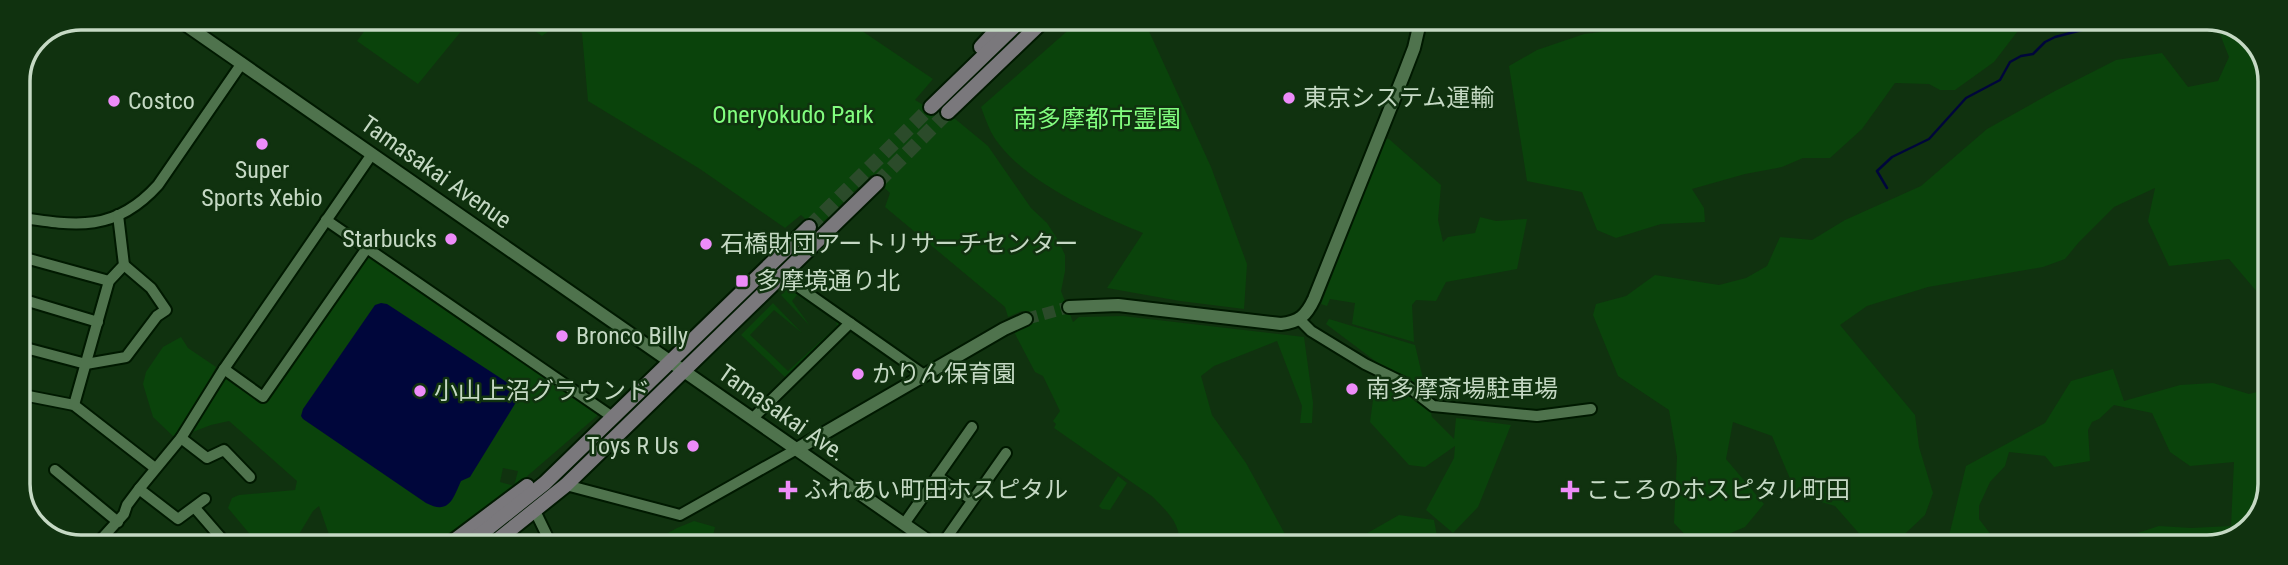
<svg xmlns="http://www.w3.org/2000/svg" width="2288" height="565" font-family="'Roboto Condensed','Noto Sans JP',sans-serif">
	<rect width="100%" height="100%" fill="#10320f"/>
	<g fill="#0a430b" fill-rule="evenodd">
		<polygon points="374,18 472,18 418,84 357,41"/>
		<path d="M516,18h327l90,61 -18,21 22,13 5,-5 46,38 43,62 16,15 11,17 7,15v16l-4,20 12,31 6,-5 44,-1 181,21 9,66 -1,20h-12l2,-17 -25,-65 -63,25 -13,10 11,39 34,48 45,82 12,-1 3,3h-50l-6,-9 -7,9h-63c0,-25 -11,-33 -27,-50l-99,-69 2,-4 -3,-3 7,-10 -2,-4 -15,-31 -8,-4 -21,-40 15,-7 2,-4 -3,-8 -6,-2 -14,6 -3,-10 -120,-100 5,-14 -19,-18 -55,54 -15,-14 -16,13 -85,-59 -112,-68 -6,-68 -24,-9 -16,12z"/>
		<path d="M1082,18h61l68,149 36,97 -3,45 -64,-8 -73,-13 36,-55c-48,-20 -126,-54 -152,-101 -4,-8 -7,-17 -10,-25z"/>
		<polygon points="1663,18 2027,19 1994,62 1955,90 1940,90 1929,84 1895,83 1862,129 1830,158 1803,158 1782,167 1745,174 1692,189 1704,208 1705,222 1661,224 1616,238 1597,230 1582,192 1527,181 1509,66 1537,50 1584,34 1644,27"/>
		<polygon points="2214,19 2220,19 2247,34 2248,42 2255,40 2270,73 2270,109 2265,148 2270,151 2270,307 2229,259 2169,266 2148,221 2155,188 2114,207 2079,242 2065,259 2043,267 1928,287 1867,306 1840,325 1915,415 1919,447 1933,493 1925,515 1891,547 1871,547 1835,506 1797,495 1772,436 1733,422 1726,459 1764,504 1745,527 1697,547 1674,523 1677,457 1669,410 1618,376 1593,315 1596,304 1626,296 1655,275 1719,285 1746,278 1767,266 1780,237 1812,240 1845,220 1921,186 1987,129 2055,91 2116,60 2162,53 2188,87 2218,81 2229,57"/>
		<polygon points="1385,138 1389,139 1441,185 1438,220 1443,242 1448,237 1475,233 1480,217 1496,221 1527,219 1517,269 1446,282 1436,301 1416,300 1412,305 1414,342 1352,324 1355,303 1330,299 1327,306 1321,304"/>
		<path d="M372,256l225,156v4l-72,62 -91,68h-101l-14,-40 -6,5 -21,35h-25l3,-7 -7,-5 -10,4 -25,-30 4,-10 7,-3 56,-5 2,-9 -68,-60 -18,4 -21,8 32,-57 3,2 2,-2 37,26 102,-145zM503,468l15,3 -4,15 -14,-4z"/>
		<polygon points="788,288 792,288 841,321 841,327 787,379 741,335 773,303 802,333 774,310 750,335 788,371 837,326 836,321 797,295 792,301 810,326 781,295"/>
		<polygon points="1329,319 1415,345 1432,417 1454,439 1456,418 1511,425 1478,507 1453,533 1426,510 1454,458 1455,446 1425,467 1409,465 1370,422 1378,363 1326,324"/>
		<polygon points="181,337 188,348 216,367 181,434 174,437 153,417 143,384 146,372 163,347"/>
		<polygon points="2113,369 2124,401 2180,385 2213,383 2249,394 2269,389 2269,497 2249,532 2208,547 2191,547 2187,544 2172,547 2095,547 2159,526 2191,528 2231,526 2234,462 2190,466 2170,452 2152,413 2114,405 2099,419 2092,422 2088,430 2090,461 2054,467 2045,456 2009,452 2005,466 1990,482 1979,506 1979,519 2000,547 1897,547 1948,540 1966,466 2045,423 2071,381"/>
		<polygon points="1118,476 1127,483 1110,510 1102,509 1099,506"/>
		<polygon points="1399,515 1434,520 1439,547 1343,547"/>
		<polygon points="694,521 715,527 712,540 701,547 643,547 677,528"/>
	</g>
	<path fill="#00063b" d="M381,303l6,1 132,86 2,4 -51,83 -9,4c-8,18 -12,34 -35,22l-123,-84 -2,-3 2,-7 72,-104z"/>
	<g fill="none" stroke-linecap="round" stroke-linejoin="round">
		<polyline stroke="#00063b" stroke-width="2.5" points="1887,188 1877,171 1892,157 1929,139 1966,98 2000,80 2010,62 2021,56 2033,54 2045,42 2055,37 2082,30 2088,19"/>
		<polyline stroke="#2b4b2a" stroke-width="12" stroke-dasharray="12 6" stroke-linecap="butt" points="1026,319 1069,307"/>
		<g stroke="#2b4b2a" stroke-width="14" stroke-dasharray="14 7" stroke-linecap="butt">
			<polyline points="877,183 948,112"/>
			<polyline points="809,227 931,107"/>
		</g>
		<g stroke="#001900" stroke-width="14">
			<g id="minor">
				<path d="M18,217c57,9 97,16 140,-32l84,-122"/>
				<polyline points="326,220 614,418"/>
				<polyline points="18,256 109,281"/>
				<polyline points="783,276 924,375"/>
				<polyline points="18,298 98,322"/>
				<polyline points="1299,319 1311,331 1365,364 1402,382 1433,406 1537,416 1591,409"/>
				<polyline points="18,346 86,364 126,357 157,316 166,310 151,288 124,265"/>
				<polyline points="224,369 263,397 367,248"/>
				<polyline points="18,394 74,405 155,468"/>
				<polyline points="74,405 109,281 124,265 118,215"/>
				<polyline points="753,418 850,323"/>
				<polyline points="181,438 207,458 224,450 250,477"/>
				<polyline points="55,470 118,522"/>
				<polyline points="937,476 972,500"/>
				<polyline points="566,485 680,515 797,449"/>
				<polyline points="139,489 178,519 205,499"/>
				<polyline points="195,508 228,546"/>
				<polyline points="535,511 552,546"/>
				<polyline points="904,524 972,427"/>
				<polyline points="95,546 124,514 127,505 139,489 181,438 224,369 372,154"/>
				<polyline points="940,547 1006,453"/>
			</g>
		</g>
		<g stroke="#001900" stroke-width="16">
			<g id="tertiary">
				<polyline points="176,18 937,547"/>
				<path d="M1069,307l49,-2 163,19c18,-2 25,-8 33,-25l90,-225 10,-26 7,-30"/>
				<polyline points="797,449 1004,329 1026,319"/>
			</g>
		</g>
		<g stroke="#001900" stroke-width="18">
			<g id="secondary">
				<polyline points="981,47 1008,18"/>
				<polyline points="931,107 1023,18"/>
				<polyline points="948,112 1046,18"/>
				<polyline points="447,546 527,486"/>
				<polyline points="466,546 545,483 809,227"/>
				<polyline points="490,546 566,485 877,183"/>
			</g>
		</g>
		<use href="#minor" stroke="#4f734d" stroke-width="10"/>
		<use href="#tertiary" stroke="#4f734d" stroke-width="12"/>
		<use href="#secondary" stroke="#7a787c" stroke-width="14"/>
	</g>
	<g fill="#ed8cf9" stroke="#10320f" stroke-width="2.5">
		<circle cx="1289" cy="98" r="7"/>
		<circle cx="114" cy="101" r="7"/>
		<circle cx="262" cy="144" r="7"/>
		<circle cx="451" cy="239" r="7"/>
		<circle cx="706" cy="244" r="7"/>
		<rect x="735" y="274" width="14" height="14" rx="3.5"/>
		<circle cx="562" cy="336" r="7"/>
		<circle cx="858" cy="374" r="7"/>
		<circle cx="1352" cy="389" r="7"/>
		<circle cx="420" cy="391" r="7"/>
		<circle cx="693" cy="446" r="7"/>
		<path d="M784.5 479.5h7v7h7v7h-7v7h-7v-7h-7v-7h7z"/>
		<path d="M1566.5 479.5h7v7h7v7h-7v7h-7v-7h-7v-7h7z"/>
	</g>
	<g text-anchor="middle" stroke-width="5" stroke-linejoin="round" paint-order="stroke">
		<g font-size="24" fill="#c5d9c4" stroke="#10320f" text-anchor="start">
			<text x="1303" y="106">東京システム運輸</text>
			<text x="128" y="109">Costco</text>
			<text x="262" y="178" text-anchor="middle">Super<tspan x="262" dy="28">Sports Xebio</tspan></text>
			<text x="437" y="247" text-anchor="end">Starbucks</text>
			<text x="720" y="252">石橋財団アートリサーチセンター</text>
			<text x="756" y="289">多摩境通り北</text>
			<text x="576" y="344">Bronco Billy</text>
			<text x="872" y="382">かりん保育園</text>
			<text x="1366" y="397">南多摩斎場駐車場</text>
			<text x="434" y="399">小山上沼グラウンド</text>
			<text x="679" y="454" text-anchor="end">Toys R Us</text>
			<text x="804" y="498">ふれあい町田ホスピタル</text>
			<text x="1586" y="498">こころのホスピタル町田</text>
		</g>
		<g font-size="24" fill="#82fe7f" stroke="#10320f">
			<text x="793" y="123">Oneryokudo Park</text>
			<text x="1097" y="127">南多摩都市霊園</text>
		</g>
		<g font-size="24" fill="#c5d9c4" stroke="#10320f">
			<text transform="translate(436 172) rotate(35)" y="8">Tamasakai Avenue</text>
			<text transform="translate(782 413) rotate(35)" y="8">Tamasakai Ave.</text>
		</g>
	</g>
	<path d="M0 0H2288V565H0ZM81 30H2207A51 51 0 0 1 2258 81V484A51 51 0 0 1 2207 535H81A51 51 0 0 1 30 484V81A51 51 0 0 1 81 30Z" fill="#10320f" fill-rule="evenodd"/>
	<path fill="none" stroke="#c5d9c4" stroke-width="3.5" d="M81 30H2207A51 51 0 0 1 2258 81V484A51 51 0 0 1 2207 535H81A51 51 0 0 1 30 484V81A51 51 0 0 1 81 30Z"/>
</svg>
